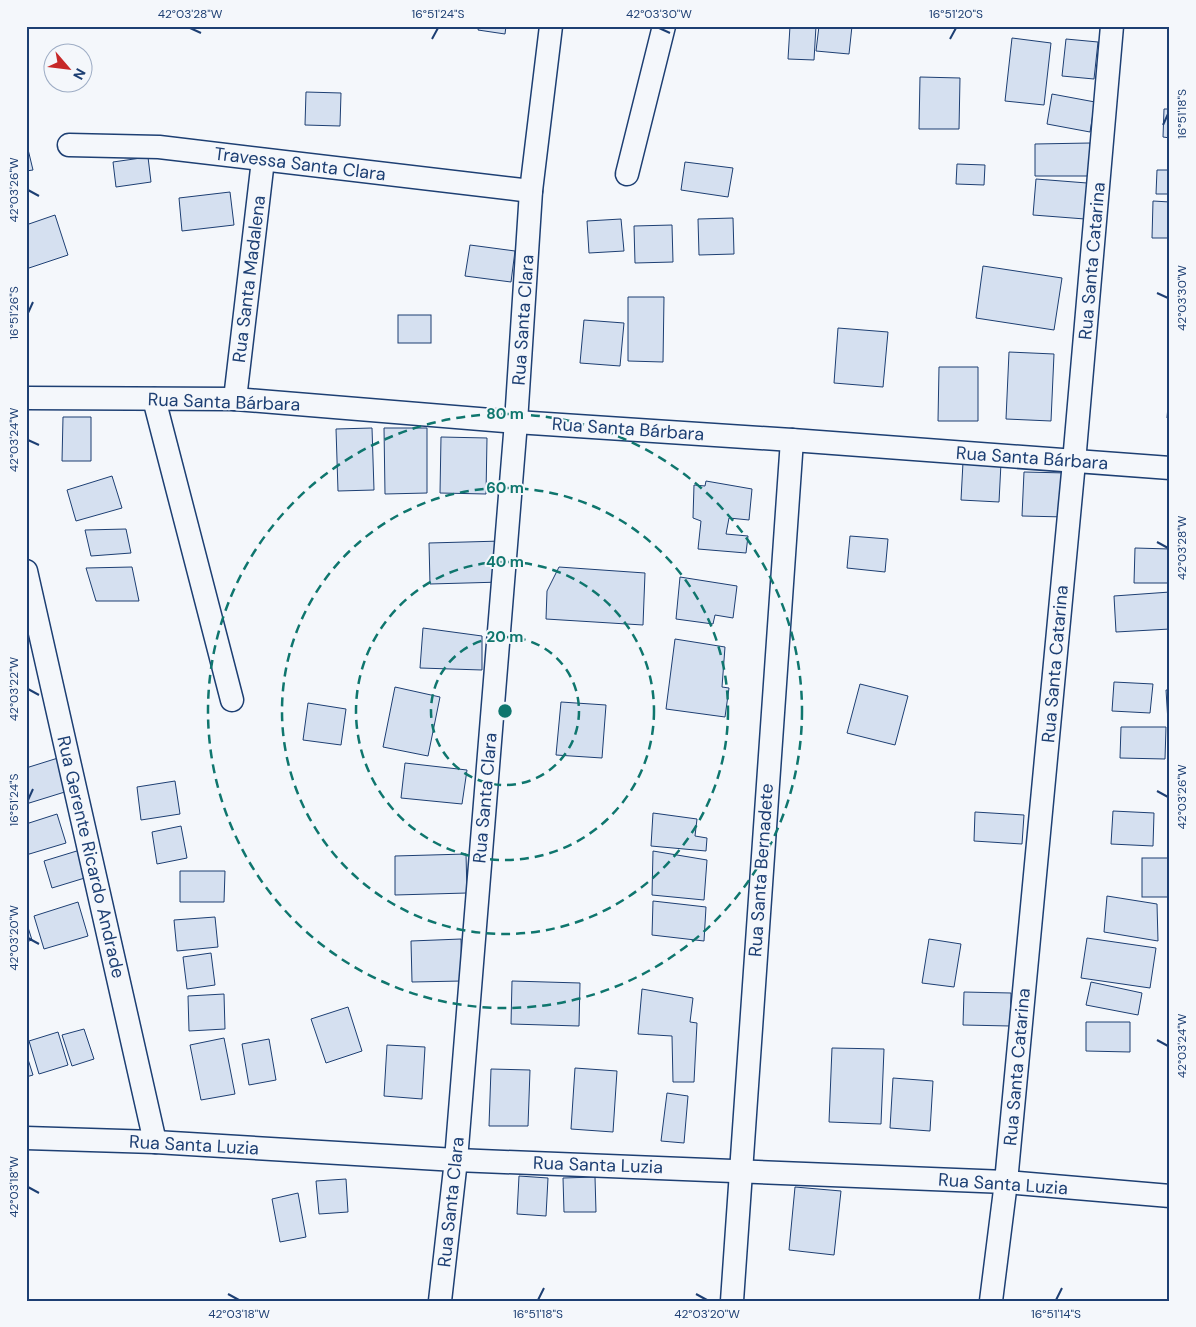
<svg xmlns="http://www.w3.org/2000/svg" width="1196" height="1327" font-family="'DM Sans',sans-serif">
	<rect width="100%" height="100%" fill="#f4f7fb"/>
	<g fill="#d5e0f0" stroke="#1d3f73">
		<polygon points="479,26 506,26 505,34 478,30"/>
		<polygon points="790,26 816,26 814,60 788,59"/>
		<polygon points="819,26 852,26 849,54 816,51"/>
		<polygon points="1012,38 1051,43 1044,105 1005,101"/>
		<polygon points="1066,39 1098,42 1094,79 1062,76"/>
		<polygon points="920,77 960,78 959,129 919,129"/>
		<polygon points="306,92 341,93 340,126 305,125"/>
		<polygon points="1052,94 1095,102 1090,132 1047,124"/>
		<polygon points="1164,109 1170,109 1170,138 1163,137"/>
		<polygon points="26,141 33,170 26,171"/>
		<polygon points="1090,143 1090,176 1035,176 1035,144"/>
		<polygon points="148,157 151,182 116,187 113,162"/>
		<polygon points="685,162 733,168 728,197 681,190"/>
		<polygon points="957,164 985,165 984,185 956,184"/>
		<polygon points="1157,170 1170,170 1170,194 1156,194"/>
		<polygon points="1036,179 1087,183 1085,219 1033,215"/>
		<polygon points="230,192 234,225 182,231 179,198"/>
		<polygon points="1153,201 1170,202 1170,238 1152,238"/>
		<polygon points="55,215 68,255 26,269 26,225"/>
		<polygon points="733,218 734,254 699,255 698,219"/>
		<polygon points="621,219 624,251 589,253 587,221"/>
		<polygon points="672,225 673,262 635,263 634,226"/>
		<polygon points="470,245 515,251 511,282 465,276"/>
		<polygon points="983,266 1062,278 1054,330 976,318"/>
		<polygon points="628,297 664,297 663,362 628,361"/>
		<rect x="398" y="315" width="33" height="28"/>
		<polygon points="584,320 624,323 620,366 580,363"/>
		<polygon points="838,328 888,332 883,387 834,383"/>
		<polygon points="1009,352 1054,354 1051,421 1006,419"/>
		<polygon points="939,367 978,367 978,421 938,421"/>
		<polygon points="1170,382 1170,419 1167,418"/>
		<polygon points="63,417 91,417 91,461 62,461"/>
		<polygon points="372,428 374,490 338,491 336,429"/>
		<polygon points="384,428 427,428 427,493 385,494"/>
		<polygon points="441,437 487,438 486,494 440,493"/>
		<polygon points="963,462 1001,463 999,502 961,500"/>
		<polygon points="1024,472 1067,473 1066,517 1022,516"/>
		<polygon points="112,476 122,508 76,521 67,490"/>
		<polygon points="706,481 752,489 749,520 729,518 726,534 748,536 746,553 698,549 701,521 693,518 694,485 705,486"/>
		<polygon points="126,529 131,553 91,556 85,530"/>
		<polygon points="850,536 888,539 885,572 847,568"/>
		<polygon points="502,541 502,582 430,584 429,543"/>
		<polygon points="1135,548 1170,549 1170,583 1134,583"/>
		<polygon points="132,567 139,601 96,601 86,568"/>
		<polygon points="559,567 645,573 643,625 546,619 547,591"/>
		<polygon points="680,577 737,586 733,618 715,615 713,624 676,619"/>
		<polygon points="1170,592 1170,629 1116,632 1114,596"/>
		<polygon points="423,628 482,636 482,670 420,668"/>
		<polygon points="675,639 725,647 722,687 729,688 725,717 666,709"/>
		<polygon points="1114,682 1153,684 1150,713 1112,711"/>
		<polygon points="860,684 908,696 895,745 847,733"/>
		<polygon points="395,687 440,697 428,756 383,747"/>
		<polygon points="1166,690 1170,690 1170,722 1168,722"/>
		<polygon points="561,702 606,705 602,758 556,755"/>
		<polygon points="308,703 346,709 341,745 303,740"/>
		<polygon points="1121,727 1166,727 1165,759 1120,758"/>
		<polygon points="58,758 68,791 26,804 26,768"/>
		<polygon points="405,763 467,770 462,804 401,798"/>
		<polygon points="175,781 180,814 141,820 137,787"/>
		<polygon points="1113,811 1154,813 1153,846 1111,844"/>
		<polygon points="975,812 1024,815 1022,844 974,841"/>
		<polygon points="653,813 697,819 695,836 707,838 706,851 651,846"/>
		<polygon points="57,814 66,843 26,855 26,824"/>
		<polygon points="181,826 187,858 157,864 152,832"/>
		<polygon points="80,850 88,877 52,888 44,861"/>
		<polygon points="653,851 707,860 704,900 652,895"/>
		<polygon points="466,854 467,893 395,895 395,856"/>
		<rect x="1142" y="858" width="28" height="39"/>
		<polygon points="180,871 225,871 224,902 180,902"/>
		<polygon points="1107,896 1157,904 1158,941 1104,932"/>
		<polygon points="653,901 706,907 704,941 652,935"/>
		<polygon points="78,902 88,936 44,949 34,916"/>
		<polygon points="215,917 218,947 177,951 174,920"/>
		<polygon points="26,921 32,940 26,942"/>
		<polygon points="1087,938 1156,948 1150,988 1081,978"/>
		<polygon points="461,939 462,981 412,982 411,941"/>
		<polygon points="929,939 961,944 954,987 922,983"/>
		<polygon points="211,953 215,985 187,989 183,957"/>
		<polygon points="512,981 580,983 579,1026 511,1024"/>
		<polygon points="1091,982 1142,993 1138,1015 1086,1005"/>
		<polygon points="642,989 693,998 690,1022 697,1023 694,1082 673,1082 672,1036 638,1034"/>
		<polygon points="964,992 1011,993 1010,1026 963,1025"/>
		<polygon points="224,994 225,1029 189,1031 188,996"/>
		<polygon points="348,1007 362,1051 326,1063 311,1019"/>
		<polygon points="1086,1022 1130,1022 1130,1052 1086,1051"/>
		<polygon points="84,1029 94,1059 72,1066 62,1035"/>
		<polygon points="58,1032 68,1065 39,1074 29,1041"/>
		<polygon points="224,1038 235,1094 201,1100 190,1045"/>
		<polygon points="269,1039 276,1080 249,1085 242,1044"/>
		<polygon points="387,1045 425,1047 422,1099 384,1096"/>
		<polygon points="832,1048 884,1049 881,1124 829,1122"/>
		<polygon points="26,1053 33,1075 26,1077"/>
		<polygon points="575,1068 617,1071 613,1132 571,1129"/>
		<polygon points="491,1069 530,1070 528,1126 489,1126"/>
		<polygon points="893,1078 933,1081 930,1131 890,1128"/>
		<polygon points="667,1093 688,1096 684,1143 661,1141"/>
		<polygon points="519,1176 548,1178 546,1216 517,1214"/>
		<polygon points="595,1177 596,1212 564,1212 563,1178"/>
		<polygon points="346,1179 348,1212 319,1214 316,1181"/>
		<polygon points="795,1187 841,1191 834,1255 789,1250"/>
		<polygon points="298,1193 306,1237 280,1242 272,1199"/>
	</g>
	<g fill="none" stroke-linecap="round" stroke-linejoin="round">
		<g stroke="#1d3f73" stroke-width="25">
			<g id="street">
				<polyline points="69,145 159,147 531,191"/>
				<polyline points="627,174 664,26"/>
				<polyline points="26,398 235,399 516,422 792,440 1170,468"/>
				<polyline points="154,399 232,700"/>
				<polyline points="235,399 263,160"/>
				<polyline points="26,571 155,1142"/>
				<polyline points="26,1138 155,1142 456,1160 1006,1182 1170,1196"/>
				<polyline points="440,1301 456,1160 516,422 531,191 551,26"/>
				<polyline points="732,1301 792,440"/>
				<polyline points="991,1301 1006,1182 1074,462 1112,26"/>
			</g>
		</g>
		<use href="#street" stroke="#f4f7fb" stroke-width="22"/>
	</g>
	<path fill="none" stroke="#1d3f73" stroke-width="2" d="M190,28l11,5M659,28l11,5M432,39l6,-11M950,39l6,-11M1163,125l5,-11M28,190l11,6M1157,293l11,5M28,313l5,-11M28,440l11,5M1157,542l11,6M28,689l11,6M1157,791l11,6M28,800l5,-11M28,938l11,6M1157,1040l11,6M28,1187l11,6M228,1294l11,6M696,1294l11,6M538,1300l6,-12M1056,1300l6,-12"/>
	<g fill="none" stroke="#0f766e" stroke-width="2.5" stroke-dasharray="9 6">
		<circle cx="505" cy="711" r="74"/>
		<circle cx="505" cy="711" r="149"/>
		<circle cx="505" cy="711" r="223"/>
		<circle cx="505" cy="711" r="297"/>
	</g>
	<g text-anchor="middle" stroke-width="4" stroke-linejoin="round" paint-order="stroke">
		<g font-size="18" fill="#1d3f73" stroke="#f4f7fb">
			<text transform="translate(300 164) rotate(7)" y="6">Travessa Santa Clara</text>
			<text transform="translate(1092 261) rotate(-85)" y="6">Rua Santa Catarina</text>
			<text transform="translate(249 279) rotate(-83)" y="6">Rua Santa Madalena</text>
			<text transform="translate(523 320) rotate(-86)" y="6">Rua Santa Clara</text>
			<text transform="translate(224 402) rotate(2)" y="6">Rua Santa Bárbara</text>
			<text transform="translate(628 429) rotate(4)" y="6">Rua Santa Bárbara</text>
			<text transform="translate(1032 458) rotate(4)" y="6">Rua Santa Bárbara</text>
			<text transform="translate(1055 664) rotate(-85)" y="6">Rua Santa Catarina</text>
			<text transform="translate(485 798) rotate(-85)" y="6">Rua Santa Clara</text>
			<text transform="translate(91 857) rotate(77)" y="6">Rua Gerente Ricardo Andrade</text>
			<text transform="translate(761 870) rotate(-86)" y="6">Rua Santa Bernadete</text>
			<text transform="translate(1017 1067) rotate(-85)" y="6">Rua Santa Catarina</text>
			<text transform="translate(194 1145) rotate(3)" y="6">Rua Santa Luzia</text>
			<text transform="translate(598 1165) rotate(2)" y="6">Rua Santa Luzia</text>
			<text transform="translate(1003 1184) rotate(4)" y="6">Rua Santa Luzia</text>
			<text transform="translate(451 1202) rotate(-84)" y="6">Rua Santa Clara</text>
		</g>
	</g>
	<circle cx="505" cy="711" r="8" fill="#0f766e" stroke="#f4f7fb" stroke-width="2.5"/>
	<g font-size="15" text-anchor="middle" font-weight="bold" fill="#0f766e" stroke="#f4f7fb" stroke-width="4" stroke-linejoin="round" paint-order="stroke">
		<text x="505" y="419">80 m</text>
		<text x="505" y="493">60 m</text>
		<text x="505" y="567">40 m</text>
		<text x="505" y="642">20 m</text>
	</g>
	<rect width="1196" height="1327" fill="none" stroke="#f4f7fb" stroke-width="55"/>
	<g transform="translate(68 68) rotate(118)"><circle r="24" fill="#f4f7fb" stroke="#9eadc5"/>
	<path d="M0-4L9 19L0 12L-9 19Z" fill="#c62828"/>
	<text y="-8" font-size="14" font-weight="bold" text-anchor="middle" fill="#1d3f73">N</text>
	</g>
	<rect x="28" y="28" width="1140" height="1272" fill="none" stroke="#1d3f73" stroke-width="2"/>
	<g font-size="12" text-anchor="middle" fill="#1d3f73">
		<text x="190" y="18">42°03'28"W</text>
		<text x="438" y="18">16°51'24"S</text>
		<text x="659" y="18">42°03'30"W</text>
		<text x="956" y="18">16°51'20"S</text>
		<text transform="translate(1182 114) rotate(-90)" y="4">16°51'18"S</text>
		<text transform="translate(14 190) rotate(-90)" y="4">42°03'26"W</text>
		<text transform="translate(1182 298) rotate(-90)" y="4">42°03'30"W</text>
		<text transform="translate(14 313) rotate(-90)" y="4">16°51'26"S</text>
		<text transform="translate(14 440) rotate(-90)" y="4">42°03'24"W</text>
		<text transform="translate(1182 548) rotate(-90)" y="4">42°03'28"W</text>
		<text transform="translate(14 689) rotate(-90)" y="4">42°03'22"W</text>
		<text transform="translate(1182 797) rotate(-90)" y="4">42°03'26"W</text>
		<text transform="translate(14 800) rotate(-90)" y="4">16°51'24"S</text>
		<text transform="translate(14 938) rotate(-90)" y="4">42°03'20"W</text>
		<text transform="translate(1182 1046) rotate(-90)" y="4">42°03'24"W</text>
		<text transform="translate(14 1187) rotate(-90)" y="4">42°03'18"W</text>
		<text x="239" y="1318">42°03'18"W</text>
		<text x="538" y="1318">16°51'18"S</text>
		<text x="707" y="1318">42°03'20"W</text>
		<text x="1056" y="1318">16°51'14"S</text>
	</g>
</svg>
